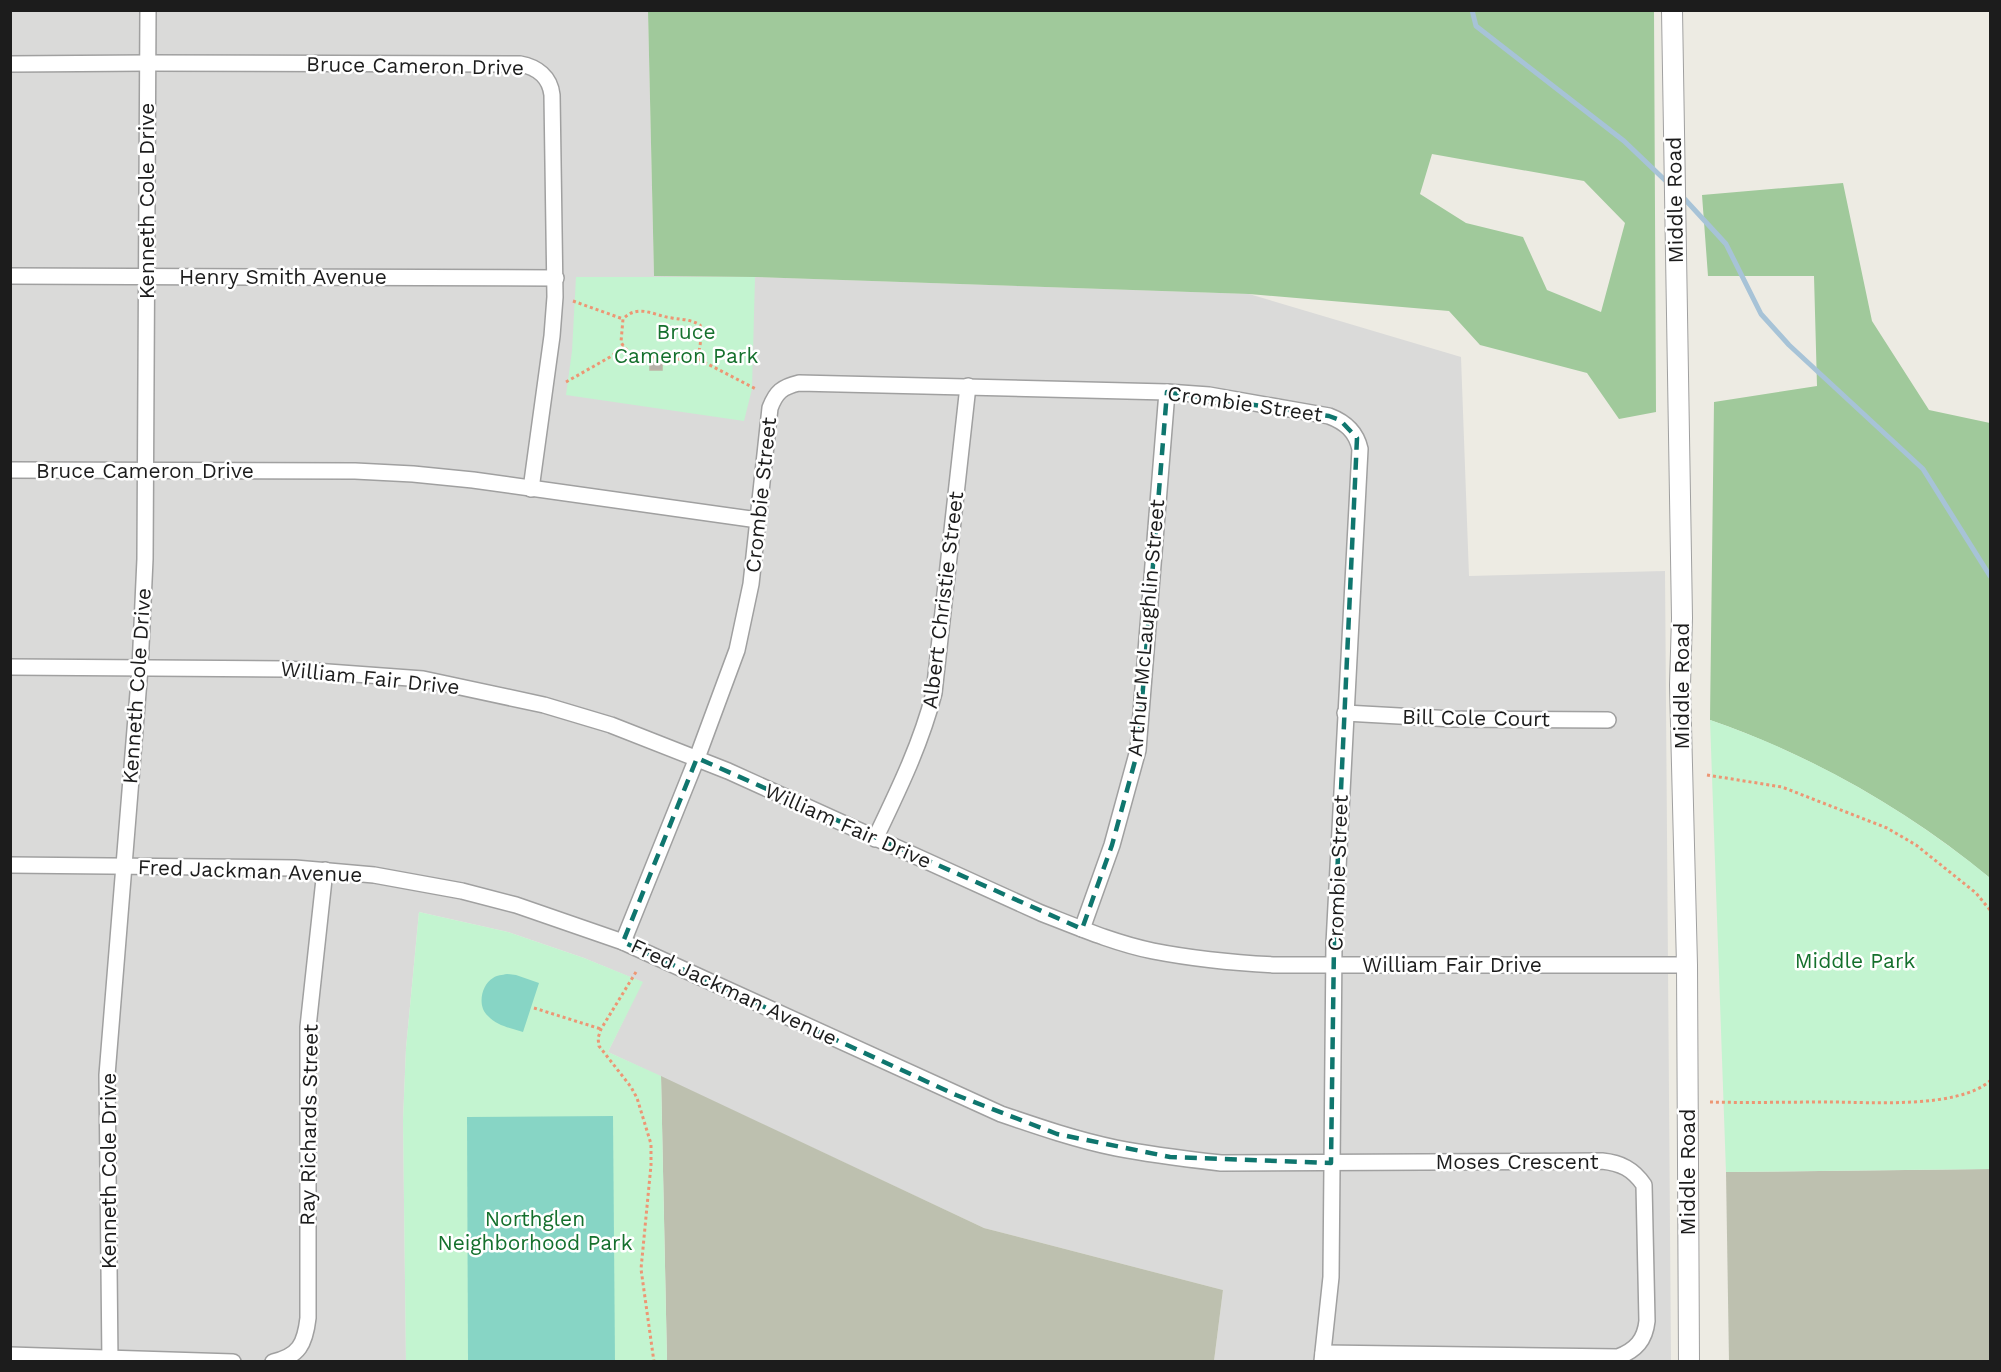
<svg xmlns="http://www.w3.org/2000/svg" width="2001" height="1372" font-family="'Work Sans',sans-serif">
	<rect width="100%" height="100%" fill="#edebe3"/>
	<polygon fill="#dadad9" points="10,11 648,11 654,276 755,277 1249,294 1461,357 1469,576 1665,571 1671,1361 1214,1361 1223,1290 984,1228 608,1052 642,982 584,958 508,932 419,912 406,1048 403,1120 406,1361 11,1361"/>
	<g fill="#bdc0af">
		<polygon points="661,1076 984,1228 1223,1290 1214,1361 667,1361"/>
		<polygon points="1990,1169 1990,1361 1729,1361 1726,1172"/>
	</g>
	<g fill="#a0c99b" fill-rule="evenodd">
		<path d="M648,11h1006l2,401 -37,7 -32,-46 -107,-28 -31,-34 -200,-17 -494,-17 -101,-1zM1432,154l152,27 41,42 -24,89 -54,-22 -24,-53 -57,-14 -46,-29z"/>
		<path d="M1843,183l29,138 57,89 61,13v455c-82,-68 -179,-123 -280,-158l4,-318 103,-16 -3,-110h-106l-6,-81z"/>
	</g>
	<g fill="#c3f4d0">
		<polygon points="576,277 755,277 752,389 744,421 566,395 572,351"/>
		<path d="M1710,720c100,34 199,91 280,158v291l-264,3z"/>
		<polygon points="419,912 508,932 584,958 643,982 608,1052 661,1076 667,1361 406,1362 403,1120 406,1048"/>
	</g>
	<g fill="#87d5c5">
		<path d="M507,974l9,1 23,8 -16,49c-12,-4 -26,-6 -35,-16 -11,-9 -7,-31 5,-38 4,-3 9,-3 14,-4z"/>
		<polygon points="613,1116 615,1361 468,1361 467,1117"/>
	</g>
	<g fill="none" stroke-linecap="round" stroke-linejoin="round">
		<g stroke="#a7c3d7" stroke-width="5">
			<polyline points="1472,10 1476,26 1624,141 1669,184"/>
			<polyline points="1680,194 1726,244 1761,314 1789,345 1923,469 1990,576"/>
		</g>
	</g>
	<rect fill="#b6b1a9" stroke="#bdb5a7" stroke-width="1.5" x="650" y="363" width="12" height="7"/>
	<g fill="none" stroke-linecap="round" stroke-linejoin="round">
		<g stroke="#a0a0a0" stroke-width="18">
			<g id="minor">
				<path d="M10,64l138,-1 372,1c17,3 30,13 32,31l3,202 -3,39 -21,153"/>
				<polyline points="10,276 556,278"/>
				<polyline points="10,470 355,471 413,474 473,480 758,520"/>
				<path d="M10,667l277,2 136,10 121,26 67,20 117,46 313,142c36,14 73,30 112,38 41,8 82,12 123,14h411"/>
				<polyline points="1345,713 1453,719 1608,720"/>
				<path d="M875,839c23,-48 46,-95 59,-146l34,-307"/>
				<path d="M10,865l285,3 79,7 88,16 54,14 107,37 378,172c38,13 76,26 115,34 35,7 70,11 105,15l381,-2c19,2 31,8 42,24l3,136c-2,19 -11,29 -29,36l-295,-4"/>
				<polyline points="1082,929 1112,845 1138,750 1167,392"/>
				<path d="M623,942l74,-184 40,-108 14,-66 19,-176c6,-16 12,-21 29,-25l368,9 42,3 120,21c16,6 27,15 31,33l-26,495 -3,333 -9,84"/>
				<polyline points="10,1355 233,1362"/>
				<polyline points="110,1362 107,1075 140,668 145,559 148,10"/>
				<path d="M273,1362c26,-6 32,-18 35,-44v-291l17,-157"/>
			</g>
		</g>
		<g stroke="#a0a0a0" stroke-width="22">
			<polyline id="tertiary" points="1672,10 1682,618 1680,685 1687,965 1689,1362"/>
		</g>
		<g stroke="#ed9674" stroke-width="3" stroke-dasharray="3 3" stroke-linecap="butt">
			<polyline points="573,301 623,319"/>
			<path d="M698,359c-11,2 -52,-2 -63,-5 -7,-2 -11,-6 -14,-12l2,-23c16,-16 31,-3 49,-1 11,2 18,1 28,7l2,7 -4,27 58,30"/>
			<polyline points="566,382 610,357 624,347"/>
			<polyline points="1707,775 1782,787 1887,828 1916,845 1976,893 1990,910"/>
			<polyline points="636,972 601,1029 598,1038 599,1046 631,1087 637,1098 651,1144 651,1165 641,1269 654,1362"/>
			<polyline points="534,1008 601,1029"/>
			<path d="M1710,1102c39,1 79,0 119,0 42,0 128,7 161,-21"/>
		</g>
		<use href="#minor" stroke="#fff" stroke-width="15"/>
		<use href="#tertiary" stroke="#fff" stroke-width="20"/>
	</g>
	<path fill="none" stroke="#0f766e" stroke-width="4.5" stroke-dasharray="12 8" stroke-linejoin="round" d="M1167,392l162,24 11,4 17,18 -23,506 -3,219 -161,-6 -113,-23 -101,-39 -333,-153 74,-184 385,171 30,-84 26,-95z"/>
	<g text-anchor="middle" stroke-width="5" stroke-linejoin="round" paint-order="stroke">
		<g font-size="21" fill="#1c1c1c" stroke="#fff">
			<text transform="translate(415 66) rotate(1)" y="7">Bruce Cameron Drive</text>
			<text transform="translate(1675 200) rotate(-91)" y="7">Middle Road</text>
			<text transform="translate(147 201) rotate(-90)" y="7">Kenneth Cole Drive</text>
			<text x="283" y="284">Henry Smith Avenue</text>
			<text transform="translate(1245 404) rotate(8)" y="7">Crombie Street</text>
			<text x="145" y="478">Bruce Cameron Drive</text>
			<text transform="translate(761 495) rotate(-84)" y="7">Crombie Street</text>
			<text transform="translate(943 600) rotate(-83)" y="7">Albert Christie Street</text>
			<text transform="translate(1146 628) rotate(-85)" y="7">Arthur McLaughlin Street</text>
			<text transform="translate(370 678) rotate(6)" y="7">William Fair Drive</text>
			<text transform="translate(137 686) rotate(-86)" y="7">Kenneth Cole Drive</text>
			<text transform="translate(1682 686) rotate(-90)" y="7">Middle Road</text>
			<text transform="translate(1476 718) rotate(1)" y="7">Bill Cole Court</text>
			<text transform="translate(848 826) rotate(24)" y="7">William Fair Drive</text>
			<text transform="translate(250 871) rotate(2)" y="7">Fred Jackman Avenue</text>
			<text transform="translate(1338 873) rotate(-88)" y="7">Crombie Street</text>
			<text x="1452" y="972">William Fair Drive</text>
			<text transform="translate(734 992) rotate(25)" y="7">Fred Jackman Avenue</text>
			<text transform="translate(309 1125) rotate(-89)" y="7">Ray Richards Street</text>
			<text x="1517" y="1169">Moses Crescent</text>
			<text transform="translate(109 1171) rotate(-90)" y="7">Kenneth Cole Drive</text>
			<text transform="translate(1688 1172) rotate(-90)" y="7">Middle Road</text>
		</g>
		<g font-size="21" fill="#15702d" stroke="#fff">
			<text x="686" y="339">Bruce<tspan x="686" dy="24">Cameron Park</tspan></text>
			<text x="1855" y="968">Middle Park</text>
			<text x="535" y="1226">Northglen<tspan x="535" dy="24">Neighborhood Park</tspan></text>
		</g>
	</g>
	<rect width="2001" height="1372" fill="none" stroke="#1c1c1c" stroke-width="24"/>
</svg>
